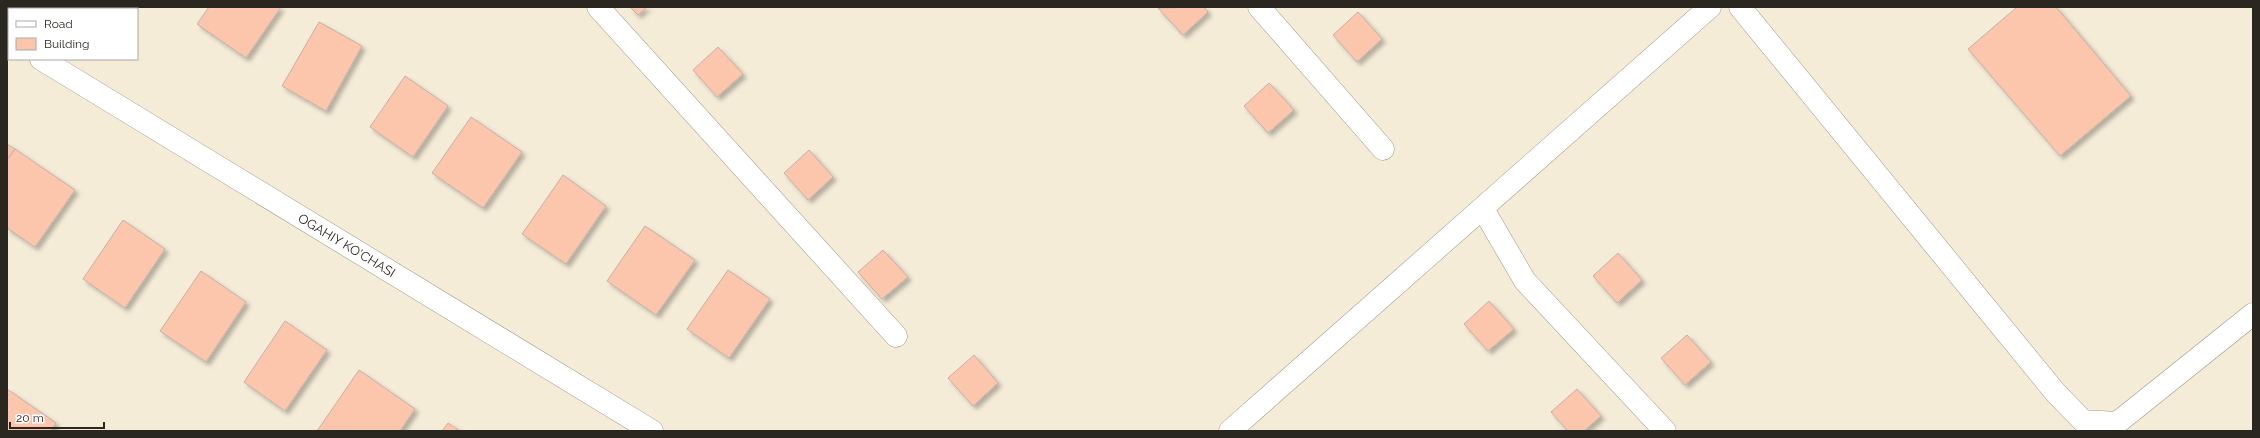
<svg xmlns="http://www.w3.org/2000/svg" width="2260" height="438" font-family="Raleway,sans-serif">
	<defs>
		<filter id="shadow"><feDropShadow dx="3.5" dy="3.5" stdDeviation="2" flood-color="#0004"/></filter>
	</defs>
	<rect width="100%" height="100%" fill="#f5ecd8"/>
	<g fill="#fbc6ac" stroke="#c4b0a5" filter="url(#shadow)">
		<polygon points="209,7 281,7 246,58 197,24"/>
		<polygon points="630,7 647,7 638,15"/>
		<polygon points="1204,7 1208,12 1183,35 1158,8"/>
		<polygon points="2017,7 2056,7 2131,96 2060,156 1968,49"/>
		<polygon points="1358,12 1382,39 1357,62 1333,35"/>
		<polygon points="319,22 362,46 326,111 282,86"/>
		<polygon points="718,47 743,74 717,97 693,70"/>
		<polygon points="405,76 448,106 413,157 370,127"/>
		<polygon points="1269,83 1294,110 1268,133 1244,106"/>
		<polygon points="471,117 522,152 483,208 432,173"/>
		<polygon points="7,144 15,149 7,160"/>
		<polygon points="15,149 75,190 35,247 7,228 7,160"/>
		<polygon points="809,150 833,177 808,200 784,173"/>
		<polygon points="563,175 606,206 566,264 522,234"/>
		<polygon points="123,220 165,249 125,308 83,279"/>
		<polygon points="645,226 695,260 656,315 607,281"/>
		<polygon points="883,250 908,277 882,299 858,272"/>
		<polygon points="1618,253 1642,280 1617,303 1593,276"/>
		<polygon points="728,270 770,299 729,358 687,329"/>
		<polygon points="201,271 246,302 206,362 160,331"/>
		<polygon points="1489,301 1514,329 1488,351 1464,324"/>
		<polygon points="285,321 327,350 285,411 244,382"/>
		<polygon points="1687,335 1711,362 1685,385 1661,358"/>
		<polygon points="974,355 998,383 973,406 948,378"/>
		<polygon points="359,370 415,409 400,431 317,431"/>
		<polygon points="7,389 56,423 51,431 7,431"/>
		<polygon points="1577,389 1601,416 1584,431 1568,431 1551,412"/>
		<polygon points="448,423 460,431 442,431"/>
	</g>
	<g fill="none" stroke-linecap="round" stroke-linejoin="round">
		<g stroke="#9f9785" stroke-width="23">
			<g id="minor">
				<polyline points="598,7 896,336"/>
				<polyline points="1259,7 1383,149"/>
				<polyline points="1740,7 2055,392 2083,421 2117,423 2253,314"/>
				<polyline points="7,38 9,39"/>
				<polyline points="41,59 652,431"/>
				<polyline points="1483,209 1525,281 1665,431"/>
				<polyline points="1230,431 1710,7"/>
			</g>
		</g>
		<use href="#minor" stroke="#fff" stroke-width="22"/>
	</g>
	<g text-anchor="middle" stroke-width="3" stroke-linejoin="round" paint-order="stroke">
		<g font-size="13" fill="#2a2720" stroke="#fff">
			<text transform="translate(347 245) rotate(31)" y="5">OGAHIY KO'CHASI</text>
		</g>
	</g>
	<rect width="2260" height="438" fill="none" stroke="#2a2720" stroke-width="16"/>
	<rect x="8" y="8" width="130" height="52" fill="#ffffff" stroke="#aaa9a6"/>
	<rect x="16" y="21" width="20" height="6" fill="#ffffff" stroke="#aaa9a6"/>
	<text x="44" y="28" font-size="12" fill="#2a2720">Road</text>
	<rect x="16" y="38" width="20" height="12" fill="#fbc6ac" stroke="#aaa9a6"/>
	<text x="44" y="48" font-size="12" fill="#2a2720">Building</text>
	<path d="M10 422v6h94v-6" fill="none" stroke="#2a2720" stroke-width="2"/>
	<text x="16" y="422" font-size="12" fill="#2a2720" stroke="#ffffff" stroke-width="3" paint-order="stroke">20 m</text>
</svg>
